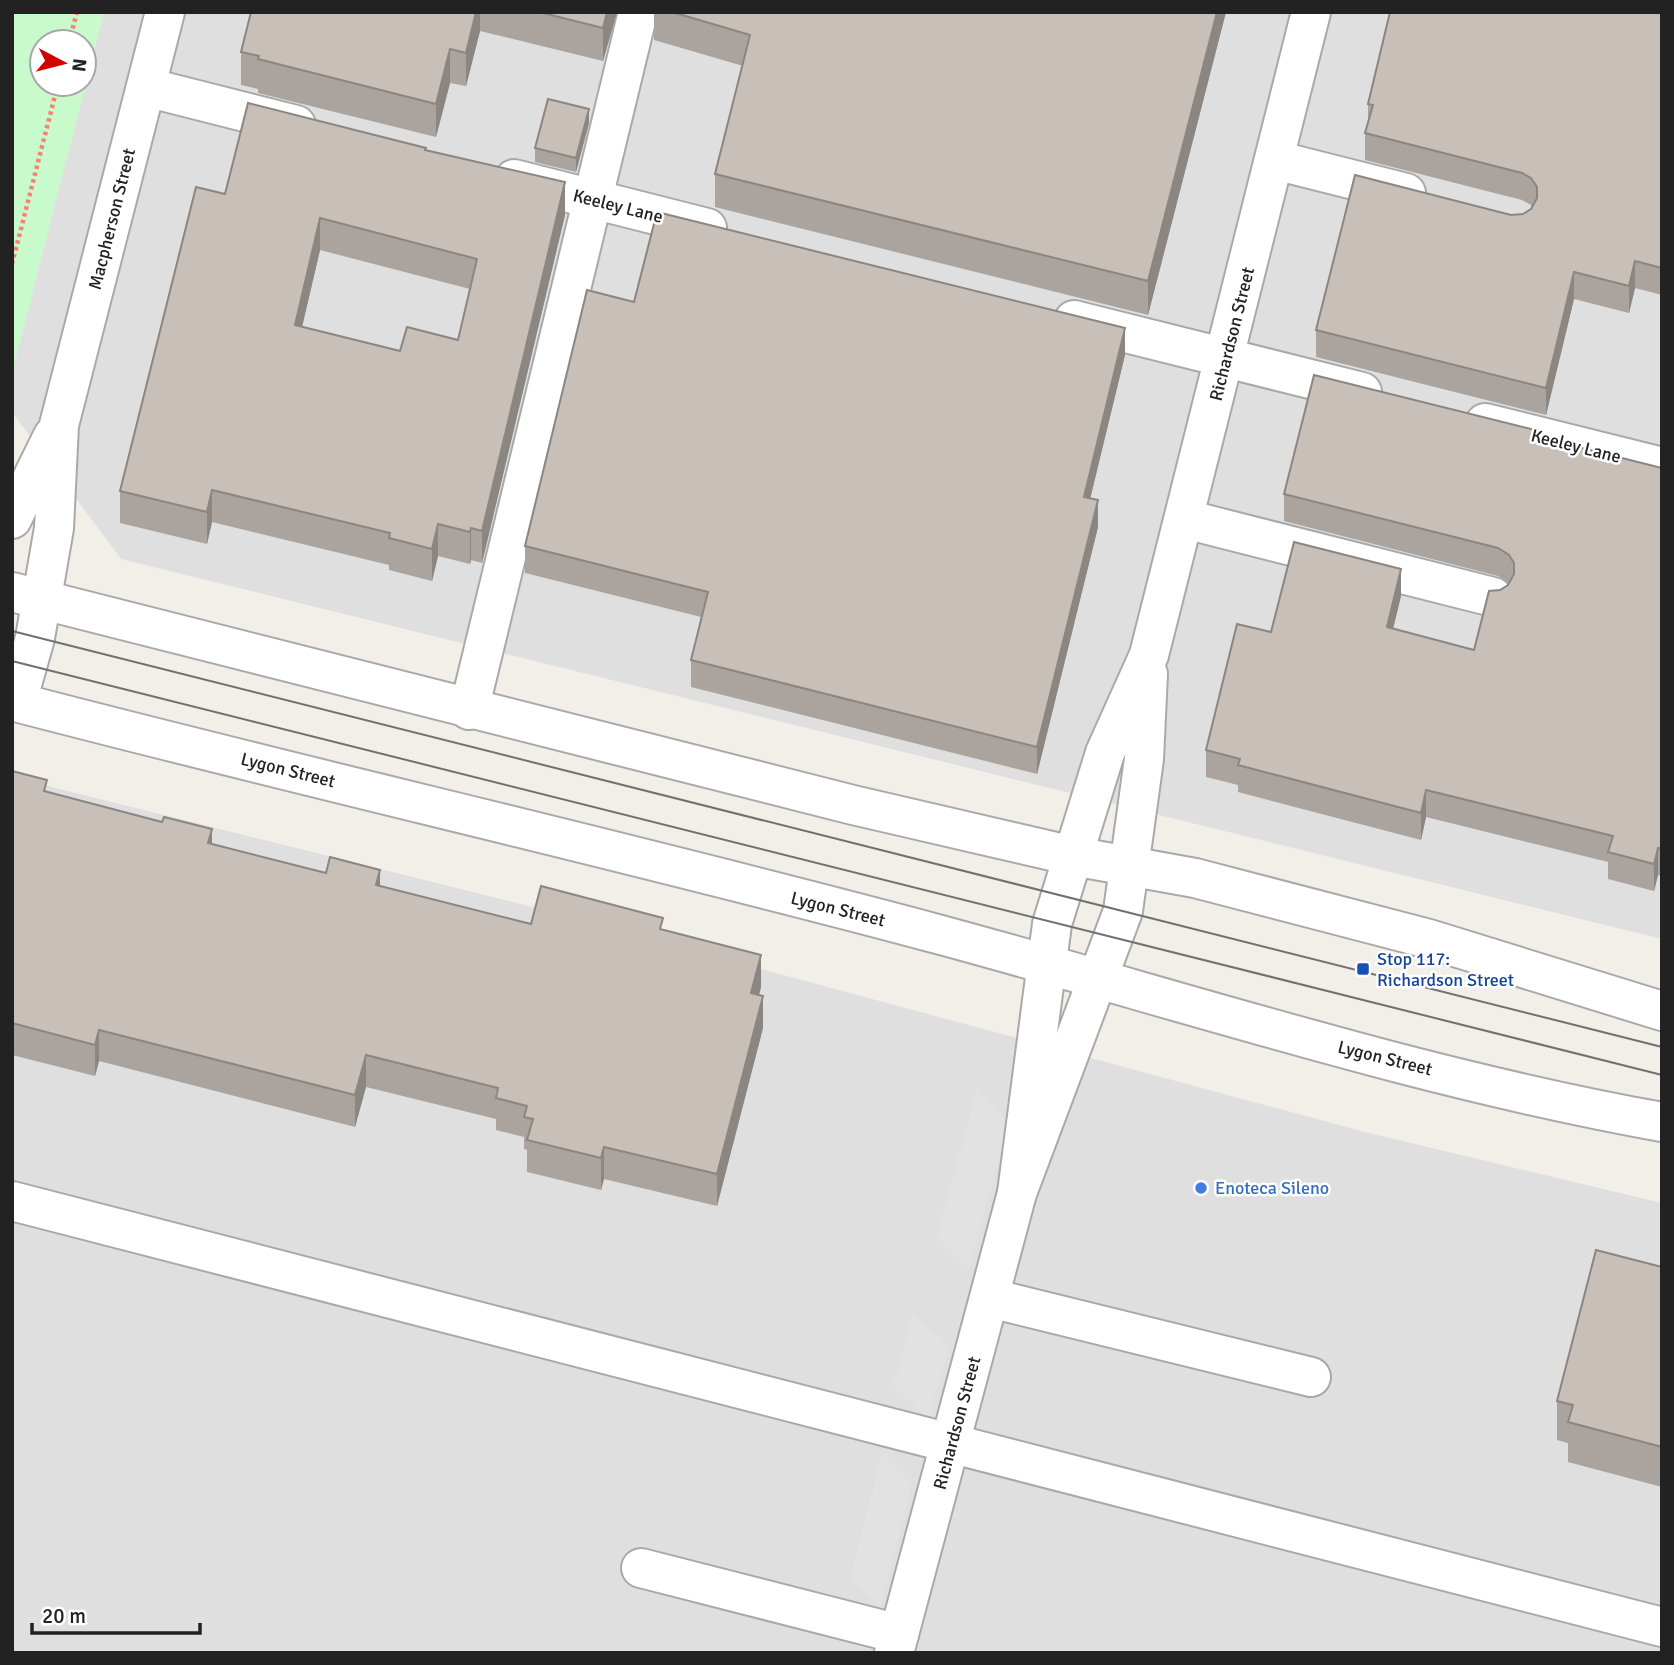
<svg xmlns="http://www.w3.org/2000/svg" width="1674" height="1665" font-family="Signika,sans-serif">
	<rect width="100%" height="100%" fill="#f2efe9"/>
	<g fill="#e0dfdf">
		<polygon points="104,12 1662,12 1662,939 121,559 12,412 12,372"/>
		<polygon points="12,777 513,902 1365,1132 1662,1203 1662,1653 12,1653"/>
	</g>
	<path fill="#c8facc" fill-rule="evenodd" d="M12,12h92l-92,360zM42,42h42v42h-42z"/>
	<g fill="#e2e2e2">
		<polygon points="977,1091 1009,1123 969,1270 936,1236"/>
		<polygon points="913,1314 950,1346 929,1419 893,1386"/>
		<polygon points="882,1454 912,1484 880,1608 850,1578"/>
	</g>
	<g fill="none" stroke-linecap="round" stroke-linejoin="round">
		<g stroke="#a9a9a9" stroke-width="42">
			<g id="minor">
				<polyline points="146,87 296,125"/>
				<polyline points="1275,160 1406,193"/>
				<polyline points="514,179 707,228"/>
				<polyline points="1074,320 1362,392"/>
				<polyline points="1485,423 1662,467"/>
				<polyline points="12,519 53,436"/>
				<polyline points="1185,519 1493,597"/>
				<polyline points="12,592 853,805 1073,856 1195,878 1429,939 1662,1011"/>
				<path d="M12,701c309,81 621,151 929,234 240,65 476,143 721,187"/>
				<polyline points="17,702 35,638 54,528 59,425 165,12"/>
				<polyline points="469,710 638,12"/>
				<polyline points="1017,1193 1052,924 1105,753 1149,655 1311,12"/>
				<polyline points="12,1201 1662,1627"/>
				<polyline points="990,1298 1311,1377"/>
				<polyline points="641,1568 899,1634"/>
				<polyline points="894,1653 1017,1193 1123,911 1144,759 1148,674"/>
			</g>
		</g>
		<g stroke="#fa8072" stroke-width="4.5" stroke-dasharray="3.5 3.5" stroke-linecap="butt">
			<polyline points="69,42 77,12"/>
			<polyline points="12,264 58,84"/>
		</g>
		<use href="#minor" stroke="#fff" stroke-width="38"/>
		<g stroke="#707070" stroke-width="2">
			<polyline points="12,631 1662,1047"/>
			<polyline points="12,661 1662,1075"/>
		</g>
	</g>
	<g fill="#aba49e" fill-rule="evenodd">
		<polygon points="251,12 617,12 603,61 480,31 466,86 450,83 436,137 258,93 258,89 241,85 241,52"/>
		<polygon points="654,12 1226,12 1148,315 715,207 715,174 743,66 654,40"/>
		<polygon points="1662,12 1662,295 1635,288 1629,313 1574,299 1546,415 1316,357 1316,330 1511,215 1523,214 1531,209 1532,207 1531,205 1522,200 1365,160 1365,133 1368,123 1368,104"/>
		<polygon points="589,123 576,172 535,162 535,148"/>
		<path d="M426,150l139,65 -83,348 -11,-3 -1,4 -32,-8 -6,25 -43,-11v-5l-177,-43 -5,22 -87,-21v-32l105,-297zM320,250l150,39 -12,51 -58,11 -98,-24z"/>
		<polygon points="634,302 1125,355 1090,499 1098,527 1037,774 691,687 691,660 701,617 525,573 525,546"/>
		<polygon points="1535,436 1662,468 1662,876 1658,875 1654,891 1608,879 1608,862 1426,817 1421,840 1238,792 1238,785 1206,777 1206,750 1271,632 1401,596 1393,628 1474,650 1500,590 1508,585 1509,583 1498,576 1284,521 1284,494"/>
		<polygon points="12,771 47,792 212,844 531,924 663,930 761,987 759,995 763,1028 717,1206 604,1179 601,1190 527,1172 527,1150 524,1149 524,1137 496,1130 496,1119 366,1087 355,1127 99,1061 95,1076 12,1055"/>
		<polygon points="1662,1267 1662,1487 1568,1462 1568,1443 1557,1440 1557,1401"/>
	</g>
	<g fill="#8b8681">
		<polygon points="476,12 480,12 480,31 466,86 466,53"/>
		<polygon points="607,12 617,12 603,61 603,28"/>
		<polygon points="1217,12 1226,12 1148,315 1148,281"/>
		<polygon points="450,49 450,83 436,137 436,104"/>
		<polygon points="589,109 589,123 576,172 576,158"/>
		<polygon points="565,182 565,215 482,563 482,531"/>
		<polygon points="320,218 320,250 295,357 295,325"/>
		<polygon points="1635,261 1635,288 1629,313 1629,286"/>
		<polygon points="1574,272 1574,299 1546,415 1546,388"/>
		<polygon points="1125,328 1125,355 1084,524 1084,497"/>
		<polygon points="212,490 212,522 207,544 207,512"/>
		<polygon points="1098,500 1098,527 1037,774 1037,747"/>
		<polygon points="438,524 438,556 432,581 432,549"/>
		<polygon points="471,528 471,560 470,564 470,532"/>
		<polygon points="1401,569 1401,596 1387,654 1387,627"/>
		<polygon points="1426,790 1426,817 1421,840 1421,813"/>
		<polygon points="212,829 212,861 208,843"/>
		<polygon points="1658,848 1658,875 1654,891 1654,864"/>
		<polygon points="380,870 380,902 376,885"/>
		<polygon points="761,955 761,987 751,1025 751,993"/>
		<polygon points="763,996 763,1028 717,1206 717,1174"/>
		<polygon points="99,1030 99,1061 95,1076 95,1045"/>
		<polygon points="366,1055 366,1087 355,1127 355,1095"/>
		<polygon points="604,1147 604,1179 601,1190 601,1158"/>
	</g>
	<g fill="#c7bfb8" stroke="#8b8681" stroke-width="2" fill-rule="evenodd">
		<polygon points="251,12 476,12 466,53 450,49 436,104 258,59 259,56 241,52"/>
		<polygon points="539,12 607,12 603,28"/>
		<polygon points="672,12 1217,12 1148,281 715,174 750,35"/>
		<polygon points="1390,12 1662,12 1662,268 1635,261 1629,286 1574,272 1546,388 1316,330 1355,175 1511,215 1523,214 1531,209 1537,198 1537,187 1531,178 1522,173 1365,133 1373,105 1368,104"/>
		<polygon points="548,99 589,109 576,158 535,148"/>
		<path d="M248,103l178,45 -1,2 140,32 -83,349 -11,-3 -1,4 -32,-8 -6,25 -43,-11 1,-5 -178,-43 -5,22 -87,-21 76,-304 29,7zM320,218l157,41 -19,81 -51,-13 -7,24 -105,-26z"/>
		<polygon points="657,212 1125,328 1084,497 1098,500 1037,747 691,660 708,592 525,546 587,290 634,302"/>
		<polygon points="1314,375 1535,430 1534,436 1662,468 1662,849 1658,848 1654,864 1608,852 1613,836 1426,790 1421,813 1238,765 1240,759 1206,750 1237,624 1271,632 1294,542 1401,569 1387,627 1474,650 1489,591 1500,590 1508,585 1514,574 1514,563 1509,555 1498,548 1284,494"/>
		<polygon points="12,771 47,780 44,791 162,822 164,817 212,829 208,843 326,873 330,857 380,870 376,885 531,924 541,886 663,918 660,929 761,955 751,993 763,996 717,1174 604,1147 601,1158 527,1140 533,1119 524,1117 527,1106 496,1098 498,1088 366,1055 355,1095 99,1030 95,1045 12,1023"/>
		<polygon points="1596,1250 1662,1267 1662,1447 1568,1422 1573,1405 1557,1401"/>
	</g>
	<rect fill="#1a4fb4" stroke="#fff" stroke-width="2.5" x="1356" y="962" width="14" height="14" rx="3.5"/>
	<circle fill="#3f7fe0" stroke="#fff" stroke-width="2.5" cx="1201" cy="1188" r="7"/>
	<g text-anchor="middle" stroke-width="5" stroke-linejoin="round" paint-order="stroke">
		<g font-size="18" fill="#222" stroke="#fff">
			<text transform="translate(618 206) rotate(14)" y="6">Keeley Lane</text>
			<text transform="translate(112 219) rotate(-76)" y="6">Macpherson Street</text>
			<text transform="translate(1232 334) rotate(-76)" y="6">Richardson Street</text>
			<text transform="translate(1576 446) rotate(14)" y="6">Keeley Lane</text>
			<text transform="translate(288 770) rotate(14)" y="6">Lygon Street</text>
			<text transform="translate(838 909) rotate(14)" y="6">Lygon Street</text>
			<text transform="translate(1385 1058) rotate(14)" y="6">Lygon Street</text>
			<text transform="translate(957 1423) rotate(-75)" y="6">Richardson Street</text>
		</g>
		<g font-size="18" fill="#164399" stroke="#fff" text-anchor="start">
			<text x="1377" y="965">Stop 117:<tspan x="1377" dy="21">Richardson Street</tspan></text>
		</g>
		<g font-size="18" fill="#366cbe" stroke="#fff" text-anchor="start">
			<text x="1215" y="1194">Enoteca Sileno</text>
		</g>
	</g>
	<rect width="1674" height="1665" fill="none" stroke="#222222" stroke-width="28"/>
	<g transform="translate(63 63) rotate(97)"><circle r="33" fill="#ffffff" stroke="#a7a7a7" stroke-width="2"/>
	<path d="M0-5L12 26L0 18L-12 26Z" fill="#d40000"/>
	<text y="-10" font-size="19" font-weight="bold" text-anchor="middle" fill="#222222">N</text>
	</g>
	<path d="M32 1623v10h168v-10" fill="none" stroke="#222222" stroke-width="3.5"/>
	<text x="42" y="1623" font-size="21" fill="#222222" stroke="#ffffff" stroke-width="5" paint-order="stroke">20 m</text>
</svg>
